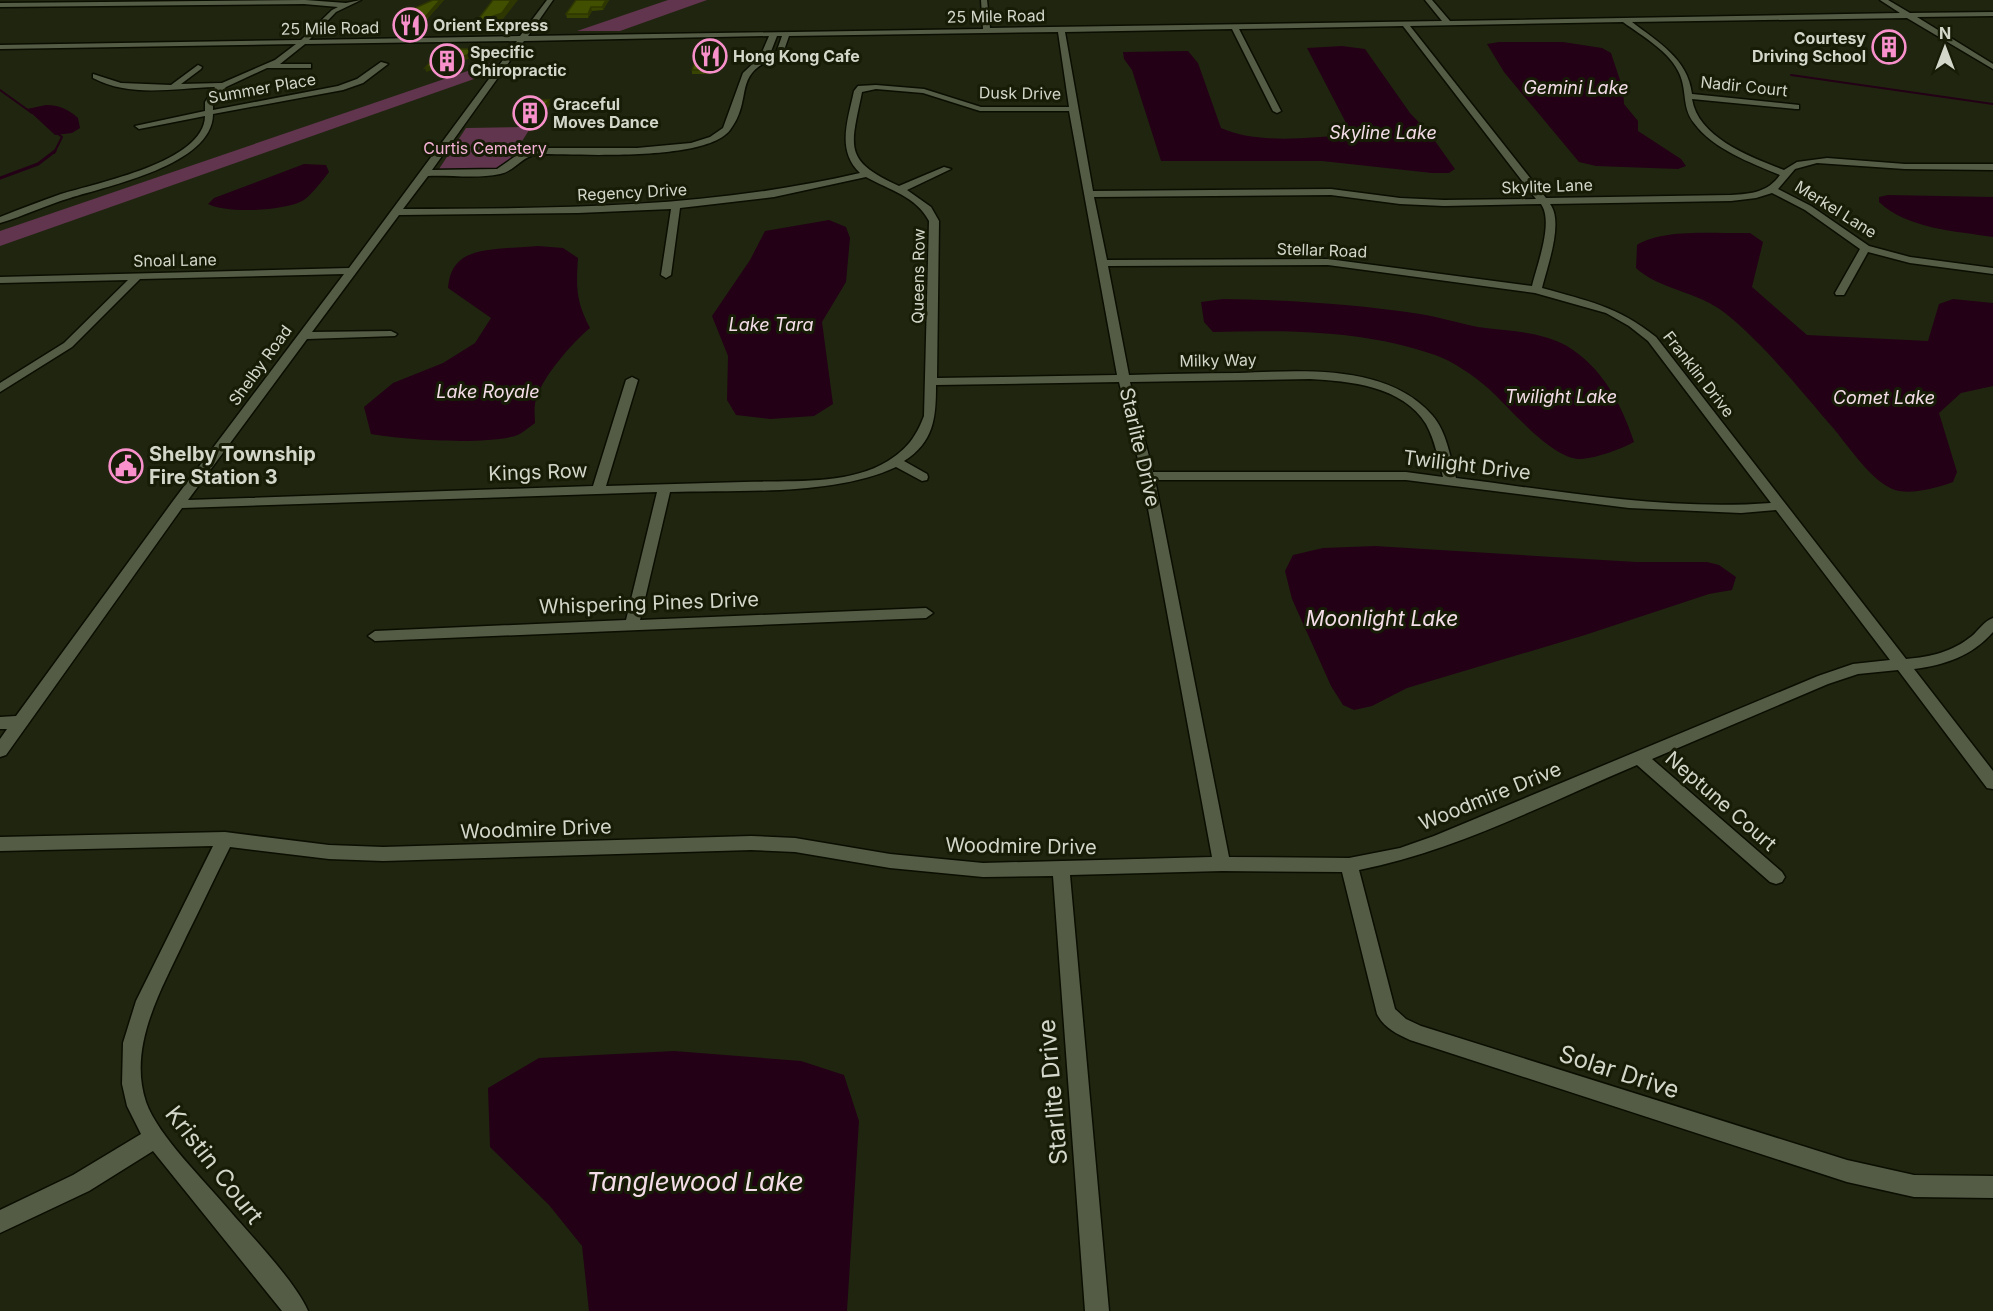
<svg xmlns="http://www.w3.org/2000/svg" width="1993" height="1311" font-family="Inter,sans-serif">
	<rect width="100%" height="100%" fill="#202510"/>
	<g fill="#61354e">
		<polygon points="668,0 707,0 620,31 577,31"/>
		<polygon points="491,63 474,79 0,246 0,231"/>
		<polygon points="531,127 512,157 500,168 439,169 466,128"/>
	</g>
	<g fill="#230016">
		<polygon points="1499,42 1563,42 1602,48 1611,53 1623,89 1624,104 1638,121 1638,131 1681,159 1686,166 1678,169 1596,166 1579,162 1504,72 1487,44"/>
		<path d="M1342,46l23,3 45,64 20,21 25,35 -6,4h-17l-110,-12h-161l-29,-91 -8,-11 -1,-7 65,-1 10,12 23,65c35,16 87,10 125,7l2,-3 -3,-11 -38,-73z"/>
		<path d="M46,105c13,0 22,4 32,13l2,10 -8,5 -17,2 -28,-26z"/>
		<path d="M304,164l22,1 3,7c-7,9 -16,21 -25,28 -18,11 -77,14 -96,4l6,-6z"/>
		<path d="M1888,195l105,2v40c-37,-6 -86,-8 -114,-35v-5z"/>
		<polygon points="829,220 846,227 850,238 846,282 822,322 833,404 814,416 770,419 736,415 727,400 728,356 712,316 750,260 765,231"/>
		<path d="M1750,233l13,9 -11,45 55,48 121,6 11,-37 14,-5 40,4v83l-32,7 -22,20 18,59 -4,10c-16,6 -42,13 -58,8 -23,-8 -46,-43 -61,-61 -32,-37 -70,-85 -109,-116 -26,-21 -67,-24 -89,-45l1,-23c26,-17 81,-11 113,-12z"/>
		<path d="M538,246l25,2 15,10c-2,30 -2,43 12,70 -18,15 -51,52 -55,76 -1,6 0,13 0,19 -6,4 -13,11 -20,13 -32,9 -111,4 -144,-2l-7,-27 29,-24 50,-20 32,-20 16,-25 -43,-30c1,-11 4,-22 14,-29 15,-12 57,-11 76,-13z"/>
		<path d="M1223,299c66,1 132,5 197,15 19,3 39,9 58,13 29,4 63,4 89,19 35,21 55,59 67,96 -15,8 -35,15 -52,17 -29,2 -72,-51 -93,-70 -15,-13 -36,-28 -54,-34 -71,-25 -148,-25 -222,-23l-9,-10 -3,-20z"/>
		<polygon points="1375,546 1636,562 1707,562 1719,565 1736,577 1732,590 1709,594 1585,635 1407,688 1372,706 1354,710 1343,705 1331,686 1292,599 1285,571 1293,555 1323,548"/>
		<polygon points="674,1051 801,1061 844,1075 859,1121 847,1311 589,1311 582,1246 549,1205 490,1147 488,1088 539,1058"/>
	</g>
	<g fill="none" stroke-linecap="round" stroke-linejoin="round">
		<g stroke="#230016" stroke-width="2">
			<polyline points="1791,75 1993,104"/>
			<polyline points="0,90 32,113"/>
			<polyline points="54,153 62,137 57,133"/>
		</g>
		<polyline stroke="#230016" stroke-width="3" points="0,178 38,164 55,151"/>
		<g stroke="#0a0e00" stroke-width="3">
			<path id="minor" d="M305,0l41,3 15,-3 -25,12 -27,28 211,-4 27,-36h6l-25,36 455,-7 -2,-29h6l3,28 452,-7 -17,-21h7l18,21 450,-8 -20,-13h8l22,13 83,-1v4l-76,1 76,47v5l-86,-51 -275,4c26,20 56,37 60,72l107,11v4h-3l-104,-10c6,39 59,58 92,71l13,-8 30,-4 78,6h88v6l-88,-1 -88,-6 -22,6 -17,20 33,17 58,40 41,11 83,11v6l-83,-11 -42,-11 -24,43h-8l-1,-2 25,-44 -55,-39 -33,-17 -16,5 -25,3 -181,3c14,18 -3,63 -8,84 46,13 75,18 114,49l250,322c25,-2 46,-7 66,-23 7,-6 12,-15 21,-18v14c-21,24 -48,33 -79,37l79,102v18l-6,-1 -89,-118 -40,4 -30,10 -176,75 130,113 3,5 -3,5 -6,2 -6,-2 -133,-117c-90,38 -182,86 -278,105l36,139 11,10 15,7 426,134 67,15 79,1v22l-79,-1 -67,-15 -437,-142c-13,-6 -26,-12 -33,-26l-35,-142 -120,-1 -152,4 39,436h-24l-32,-435 -70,1 -93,-9 -95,-16 -44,-2 -368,11 -54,-2 -99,-12c-15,30 -29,60 -44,90 -23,50 -59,108 -40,165 12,34 59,79 83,108 23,27 66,71 79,101h-26l-129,-160 -64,40 -89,42v-23l73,-35 68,-41 -14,-28 -5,-22 1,-41 13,-42 77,-155 -213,5v-14l225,-5 104,13 54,2 368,-11 44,2 95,16 93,9 229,-6 -70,-381 -23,-94 -183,3c0,33 -2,57 -32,76l23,13 1,3 -1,3 -5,1 -26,-14c-61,29 -158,23 -226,25l-30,128 286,-12 7,5 -7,5 -551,23 -7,-5 7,-5 251,-11 31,-128 -475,16 -176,247 -6,2v-18l7,-10h-7v-12l16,-1 157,-215 171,-227 -204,5 -68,68 -72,45v-9l64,-40 64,-63 -128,3v-6l349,-9 168,-227 -212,3 -25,20h31v4h-44l-41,19 -13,15v8l125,-24 19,-7 24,-17 7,2 -25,19 -20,7 -130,24c0,51 -106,72 -143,84 -24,7 -46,18 -70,25v-6c20,-8 41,-16 61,-23 35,-11 144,-32 144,-78l-66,13 -4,-3 70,-15v-9l10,-15c-40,1 -85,11 -122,-9v-4l28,9 50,2 27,-20 4,2 -1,2 -20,15 41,-1 53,-23 21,-16 -296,5v-4l301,-5 31,-30 6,-3 -34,-3 -304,3v-4zM1623,22c19,14 48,30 57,53 7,17 2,33 14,48 19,26 57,40 86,52 -12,17 -28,19 -49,20l-185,3 -136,-172zM1403,26l133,173 -92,1 -44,-2 -69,-9 -238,2 -28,-159 167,-3 41,82 4,2 4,-2 -42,-82zM1058,32l11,75h-88l-57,-18 -48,-4 -18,1 -4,5c-6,29 -18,59 6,82 -155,36 -299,35 -457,36l25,-33c22,-1 50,3 72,-2 15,-3 21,-17 37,-20 40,0 169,8 193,-24 25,-33 -1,-58 52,-74l7,-20zM769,36l-9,21 -17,16 -20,55 -13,9 -19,6 -54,5h-100l-17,5 -23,16 -65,1 92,-129zM777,36h5l-6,17 -6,1zM876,89l47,4 57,18h89l48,264 -180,3 2,-157 -8,-14 -24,-17 44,-21 -7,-2 -45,19c-57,-26 -48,-39 -37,-94zM866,177c23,13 50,19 63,44l-5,195c-8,21 -17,33 -36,45 -41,25 -98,19 -144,21 -46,1 -92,3 -138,4l32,-106 -6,-3 -6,3 -33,106 -405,14 119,-161 88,-3 2,-2 -6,-3 -79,1 87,-117 179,-2 93,-4 -10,66 5,3 5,-3 9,-67 94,-11zM1331,195l69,9 44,2 97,-2c13,18 -4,61 -9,82l-204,-27 -221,1 -13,-63zM1328,265l207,28 71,20 23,13 19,15 123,162c-105,8 -211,-12 -315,-25 -6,-21 -9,-46 -24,-63 -46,-52 -131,-44 -194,-42 -36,0 -73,1 -109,2l-21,-109zM1310,379c39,2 93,7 116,45 9,16 12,35 17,53l-37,-5h-253l-23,-90zM1155,480h251l223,28 112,5 35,-3 114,150 -37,4 -35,12 -384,160 -34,12 -51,10 -120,-1z"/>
		</g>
		<use href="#minor" fill="#555c45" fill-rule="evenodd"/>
	</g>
	<g fill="#384401">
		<polygon points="433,0 444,0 421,26 397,27 396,23"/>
		<polygon points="576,0 609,0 603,10 592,11 588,18 567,18 566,14"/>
		<polygon points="721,47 722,51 709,74 692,74 692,70"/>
		<polygon points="550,104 541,119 513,119 512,115"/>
	</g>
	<g fill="#2e3701">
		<polygon points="440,0 444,0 421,26 420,23"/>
		<polygon points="511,0 518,0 503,19 478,29 476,22"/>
		<polygon points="606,0 609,0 603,10 602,7"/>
		<polygon points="591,7 592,11 588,18 588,14"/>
		<polygon points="721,47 722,51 709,74 709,70"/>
		<polygon points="477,52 478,56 426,72 425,68"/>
		<polygon points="549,100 550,104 541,119 539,114"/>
	</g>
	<g fill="#414f01" stroke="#2e3701" stroke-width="1.5">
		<polygon points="433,0 440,0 420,23 396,23 406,12"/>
		<polygon points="493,0 511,0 502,13 476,22"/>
		<polygon points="576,0 606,0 602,7 591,7 588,14 566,14"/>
		<polygon points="700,47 721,47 709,70 692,70"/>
		<polygon points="442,49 477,49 477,52 425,68"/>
		<polygon points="522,100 549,100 539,114 512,115"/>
	</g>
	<defs>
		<g id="restaurant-ring" transform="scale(1.725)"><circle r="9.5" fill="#171c07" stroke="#f890cb" stroke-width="1.5"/><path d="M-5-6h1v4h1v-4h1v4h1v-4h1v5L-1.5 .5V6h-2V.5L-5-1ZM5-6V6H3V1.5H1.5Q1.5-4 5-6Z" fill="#f890cb"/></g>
		<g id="building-ring" transform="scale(1.725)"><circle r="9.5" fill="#171c07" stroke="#f890cb" stroke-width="1.5"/><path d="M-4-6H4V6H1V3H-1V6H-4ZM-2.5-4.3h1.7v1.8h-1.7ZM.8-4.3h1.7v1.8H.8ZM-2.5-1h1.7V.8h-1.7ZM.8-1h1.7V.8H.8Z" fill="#f890cb"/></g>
		<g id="civic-ring" transform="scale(1.725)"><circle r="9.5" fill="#171c07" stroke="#f890cb" stroke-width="1.5"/><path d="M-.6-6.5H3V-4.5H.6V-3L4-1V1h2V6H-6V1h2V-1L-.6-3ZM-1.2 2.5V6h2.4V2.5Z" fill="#f890cb"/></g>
	</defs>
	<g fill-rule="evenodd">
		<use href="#restaurant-ring" x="410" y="25"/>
		<use href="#building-ring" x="1889" y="47"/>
		<use href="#restaurant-ring" x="710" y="56"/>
		<use href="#building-ring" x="447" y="61"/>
		<use href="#building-ring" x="530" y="113"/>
		<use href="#civic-ring" x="126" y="466"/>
	</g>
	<g text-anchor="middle" stroke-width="6" stroke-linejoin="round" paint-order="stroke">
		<g font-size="16" fill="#d3d7ca" stroke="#171c07">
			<text transform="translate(996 16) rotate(-1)" y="6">25 Mile Road</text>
			<text transform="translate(330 28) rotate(-1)" y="6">25 Mile Road</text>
			<text transform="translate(1744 86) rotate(6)" y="6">Nadir Court</text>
			<text transform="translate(262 88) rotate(-10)" y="6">Summer Place</text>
			<text transform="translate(1020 93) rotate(1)" y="6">Dusk Drive</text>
			<text transform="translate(1547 186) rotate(-2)" y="6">Skylite Lane</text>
			<text transform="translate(632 192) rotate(-3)" y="6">Regency Drive</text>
			<text transform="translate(1836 209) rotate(32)" y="6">Merkel Lane</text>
			<text transform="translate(1322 250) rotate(2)" y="6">Stellar Road</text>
			<text transform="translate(175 260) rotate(-1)" y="6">Snoal Lane</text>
			<text transform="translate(918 276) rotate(-89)" y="6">Queens Row</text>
			<text transform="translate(1218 360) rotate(-1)" y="6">Milky Way</text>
			<text transform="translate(260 365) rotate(-54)" y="6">Shelby Road</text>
			<text transform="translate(1699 374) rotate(52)" y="6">Franklin Drive</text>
		</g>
		<g font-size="16" font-weight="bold" fill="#d3d7ca" stroke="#171c07" text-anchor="start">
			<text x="433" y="31">Orient Express</text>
			<text x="1866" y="44" text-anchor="end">Courtesy<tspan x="1866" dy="18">Driving School</tspan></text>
			<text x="470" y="58">Specific<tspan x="470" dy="18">Chiropractic</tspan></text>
			<text x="733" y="62">Hong Kong Cafe</text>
			<text x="553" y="110">Graceful<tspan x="553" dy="18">Moves Dance</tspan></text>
		</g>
		<g font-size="16" fill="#f4b1d5" stroke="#171c07">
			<text x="485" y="154">Curtis Cemetery</text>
		</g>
		<g font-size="18" font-style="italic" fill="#f4dde8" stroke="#171c07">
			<text x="1576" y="94">Gemini Lake</text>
			<text x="1383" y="139">Skyline Lake</text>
			<text x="771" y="331">Lake Tara</text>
			<text x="488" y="398">Lake Royale</text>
			<text x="1561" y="403">Twilight Lake</text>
			<text x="1884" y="404">Comet Lake</text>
		</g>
		<g font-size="20" fill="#d3d7ca" stroke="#171c07">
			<text transform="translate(1140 447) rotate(77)" y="7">Starlite Drive</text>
			<text transform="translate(1467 465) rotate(7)" y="7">Twilight Drive</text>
			<text transform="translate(538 472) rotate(-2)" y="7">Kings Row</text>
			<text transform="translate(649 603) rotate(-2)" y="7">Whispering Pines Drive</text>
			<text transform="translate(1490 796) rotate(-22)" y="7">Woodmire Drive</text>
			<text transform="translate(1721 801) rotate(41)" y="7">Neptune Court</text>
			<text transform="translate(536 829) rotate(-2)" y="7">Woodmire Drive</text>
			<text transform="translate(1021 846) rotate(1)" y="7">Woodmire Drive</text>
		</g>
		<g font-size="20" font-weight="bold" fill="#d3d7ca" stroke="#171c07" text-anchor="start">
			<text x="149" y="461">Shelby Township<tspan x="149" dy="23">Fire Station 3</tspan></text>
		</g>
		<g font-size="21" font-style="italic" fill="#f4dde8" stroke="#171c07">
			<text x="1382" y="626">Moonlight Lake</text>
		</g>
		<g font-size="24" fill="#d3d7ca" stroke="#171c07">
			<text transform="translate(1619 1072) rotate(18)" y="8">Solar Drive</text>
			<text transform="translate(1053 1092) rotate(-95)" y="8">Starlite Drive</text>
			<text transform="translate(214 1165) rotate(52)" y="8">Kristin Court</text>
		</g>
		<g font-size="26" font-style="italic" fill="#f4dde8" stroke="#171c07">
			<text x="695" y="1191">Tanglewood Lake</text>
		</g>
	</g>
	<g transform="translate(1945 48)" stroke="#171c07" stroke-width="4.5" paint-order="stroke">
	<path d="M0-4.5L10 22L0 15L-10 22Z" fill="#d3d7ca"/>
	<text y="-9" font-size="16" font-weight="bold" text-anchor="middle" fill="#d3d7ca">N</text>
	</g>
</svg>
